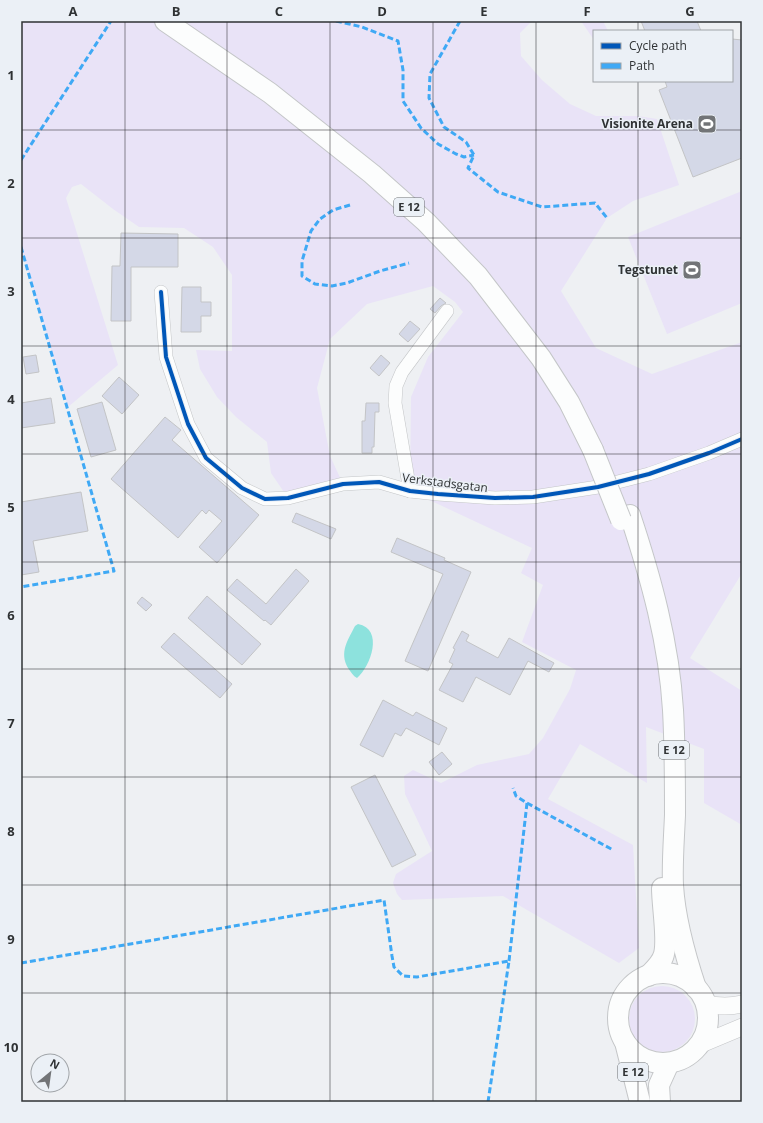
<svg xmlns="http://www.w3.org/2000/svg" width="763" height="1123" font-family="'Open Sans',sans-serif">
	<rect width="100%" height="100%" fill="#eef0f3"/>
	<g fill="#e9e3f7">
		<polygon points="21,21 532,21 520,33 521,56 542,80 570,104 596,116 638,116 657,119 679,185 633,201 607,218 561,291 596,348 652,374 742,342 742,532 740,534 742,535 742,573 690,658 742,691 742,825 704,803 704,749 646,727 647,783 580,744 548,799 633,845 639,948 619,963 503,896 402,900 397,894 393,883 396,874 432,851 405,794 404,776 413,770 441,783 477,765 529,754 543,738 570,689 576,670 522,642 543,585 521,573 532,548 410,491 411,397 428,357 463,312 455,302 433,286 367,304 330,339 317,388 330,456 343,484 288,498 271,473 267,442 236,417 217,397 200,369 196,350 232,351 232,275 213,247 184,228 139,227 113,209 81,184 72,187 66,198 118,365 68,407 21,247"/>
		<polygon points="581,21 605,21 604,23 608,31 594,31 594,40"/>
		<polygon points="742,191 742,303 667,334 628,237"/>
		<circle cx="662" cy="1019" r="33"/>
	</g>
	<path fill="#8de2dd" d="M358,624c26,5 13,42 -1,54 -4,-2 -6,-6 -9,-10 -9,-16 0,-28 7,-42z"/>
	<g fill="#d4d8e7" stroke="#c3c4c6">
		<polygon points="641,21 697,21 701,31 645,31"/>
		<polygon points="732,39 742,40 742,158 693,177 659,90 667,87 665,81 732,81"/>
		<polygon points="121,233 178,234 178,267 131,267 131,321 111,321 112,266 120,266"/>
		<polygon points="182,287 201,287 201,302 211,302 211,316 201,316 201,332 181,332"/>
		<polygon points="440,298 446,303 441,306 435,313 430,309"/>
		<polygon points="410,321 420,329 408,342 399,334"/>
		<polygon points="36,355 39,372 26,374 23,357"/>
		<polygon points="381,355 390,363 379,376 370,368"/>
		<polygon points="119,377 139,395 122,414 102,396"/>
		<polygon points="51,398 55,423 21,428 21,403"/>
		<polygon points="102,402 116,450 91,457 77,409"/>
		<polygon points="366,403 379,403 379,412 375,412 374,447 372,447 372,453 362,453 362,421 365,421"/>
		<polygon points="165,417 181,430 172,440 259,515 217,563 199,547 222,521 209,510 206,514 202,510 178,538 111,479"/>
		<polygon points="81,492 88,531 33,541 39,572 21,575 21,502"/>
		<polygon points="296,513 336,529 331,539 292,522"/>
		<polygon points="397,538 445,558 444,560 471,572 428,671 405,661 443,574 391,552"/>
		<polygon points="296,569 309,581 271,625 265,620 264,621 227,590 237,579 266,604"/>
		<polygon points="207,596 261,644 242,665 188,618"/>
		<polygon points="142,597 152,605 146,611 137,603"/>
		<polygon points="462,631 469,635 466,641 498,658 509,638 554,663 549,672 528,661 510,695 476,677 463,702 439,690 453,664 449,662 455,649 453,648"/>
		<polygon points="174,633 232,684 220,698 161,647"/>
		<polygon points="383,700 413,716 416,712 447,728 439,745 406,728 401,736 395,733 383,757 360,745"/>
		<polygon points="442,752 452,764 439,775 429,762"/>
		<polygon points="375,775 416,855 392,867 351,787"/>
	</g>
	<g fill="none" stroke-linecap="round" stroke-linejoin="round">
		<g stroke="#c4c6c8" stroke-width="14">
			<g id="minor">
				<polyline points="161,292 166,357 188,424 206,458 242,488 265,499 288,498 343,484 379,482 410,491 438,494 495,498 533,497 598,487 649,474 709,453 742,439"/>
				<polyline points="410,491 395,403 396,386 402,372 447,311"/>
			</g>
		</g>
		<g stroke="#c4c6c8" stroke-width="18">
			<g id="major">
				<path d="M705,1003c13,4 24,4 37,1"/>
				<polyline points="699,1045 742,1027"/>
			</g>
		</g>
		<g stroke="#c4c6c8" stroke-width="22">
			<g id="highway">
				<polyline points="165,21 270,93 372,174 426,222 478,276 541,358 569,402 593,450"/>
				<path d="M630,515c21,63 39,128 43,195 2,35 2,70 2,105 -1,24 -3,47 -2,70 2,35 12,70 23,103"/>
				<circle cx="663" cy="1018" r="45"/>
				<path d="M648,976c6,-6 14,-13 16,-22 4,-15 -2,-48 -2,-66"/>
				<polyline points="625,1042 640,1102"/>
				<polyline points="660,1102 659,1085 669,1063"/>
			</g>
		</g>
		<use href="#minor" stroke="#fcfdfd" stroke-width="13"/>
		<use href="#major" stroke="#fcfdfd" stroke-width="17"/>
		<use href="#highway" stroke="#fcfdfd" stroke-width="20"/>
		<g stroke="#c4c6c8" stroke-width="22" stroke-linecap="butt">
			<polyline id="highway-bridge" points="593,450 621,520"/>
		</g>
		<use href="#highway-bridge" stroke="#fcfdfd" stroke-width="20"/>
		<g stroke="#3fa9f5" stroke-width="3" stroke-dasharray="6 3" stroke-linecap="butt">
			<polyline points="336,21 362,27 398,41 403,70 403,101 421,128 438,144 456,154 464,157 474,155"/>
			<polyline points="460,21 430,74 429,98 444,127 466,142 474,155 468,168 498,192 542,207 595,203 607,218"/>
			<polyline points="21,160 111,21"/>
			<polyline points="350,205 333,210 320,219 311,231 302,261 302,276 315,284 332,286 347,283 380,271 409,263"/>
			<polyline points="21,247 114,571 21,587"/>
			<polyline points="527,803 613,850"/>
			<polyline points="509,961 527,803 516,796 513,788"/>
			<polyline points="21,963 384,900 392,956 394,967 403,976 417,977 509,961 488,1102"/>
		</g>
		<g stroke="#ebf0f6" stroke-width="6">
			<polyline id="cycleway" points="161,292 166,357 188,424 206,458 242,488 265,499 288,498 343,484 379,482 410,491 438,494 495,498 533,497 598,487 649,474 709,453 742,439"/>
		</g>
		<use href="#cycleway" stroke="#0057b8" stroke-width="4"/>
	</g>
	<path fill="none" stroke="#2f3234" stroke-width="1" stroke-opacity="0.55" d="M125,21v1081M227,21v1081M330,21v1081M433,21v1081M536,21v1081M638,21v10M638,81v1021M21,130h721M21,238h721M21,346h721M21,454h721M21,562h721M21,669h721M21,777h721M21,885h721M21,993h721"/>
	<defs>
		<g id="stadium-square" transform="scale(1)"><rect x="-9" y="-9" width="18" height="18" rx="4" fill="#727477" stroke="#ebf0f6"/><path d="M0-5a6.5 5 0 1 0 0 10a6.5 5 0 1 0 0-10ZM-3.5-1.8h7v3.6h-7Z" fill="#fff"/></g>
	</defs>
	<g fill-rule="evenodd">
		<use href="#stadium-square" x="707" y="124"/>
		<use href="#stadium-square" x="692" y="270"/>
	</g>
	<g text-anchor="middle" stroke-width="3" stroke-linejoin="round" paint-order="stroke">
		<g fill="#ebf0f6" stroke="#676b6e" stroke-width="1">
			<rect x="394" y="198" width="30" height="18" rx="3"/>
			<rect x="659" y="741" width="30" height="18" rx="3"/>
			<rect x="618" y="1063" width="30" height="18" rx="3"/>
		</g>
		<g font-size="11" font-weight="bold" fill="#2f3234">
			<text x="409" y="211">E 12</text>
			<text x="674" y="754">E 12</text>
			<text x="633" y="1076">E 12</text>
		</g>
		<g font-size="12" font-weight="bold" fill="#2f3234" stroke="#ebf0f6" text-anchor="end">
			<text x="693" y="128">Visionite Arena</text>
			<text x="678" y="274">Tegstunet</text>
		</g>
		<g font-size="12" fill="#2f3234" stroke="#ebf0f6">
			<text transform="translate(445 483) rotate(7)" y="4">Verkstadsgatan</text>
		</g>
	</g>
	<rect width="763" height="1123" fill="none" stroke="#ebf0f6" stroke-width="44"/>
	<rect x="593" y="30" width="140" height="52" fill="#ebf0f6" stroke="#a0a4a8"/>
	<rect x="601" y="43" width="20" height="6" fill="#0057b8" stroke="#a0a4a8"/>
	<text x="629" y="50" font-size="12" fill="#2f3234">Cycle path</text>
	<rect x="601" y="63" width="20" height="6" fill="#3fa9f5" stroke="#a0a4a8"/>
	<text x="629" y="70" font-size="12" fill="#2f3234">Path</text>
	<g transform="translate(50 1073) rotate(29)"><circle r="19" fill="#ebf0f6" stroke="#a0a4a8"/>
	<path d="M0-3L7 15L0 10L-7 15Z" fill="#727477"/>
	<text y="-6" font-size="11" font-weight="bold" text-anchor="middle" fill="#2f3234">N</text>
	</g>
	<rect x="22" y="22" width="719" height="1079" fill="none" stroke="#2f3234" stroke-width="1.5"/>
	<g font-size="13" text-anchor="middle" font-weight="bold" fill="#2f3234">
		<text x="73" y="16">A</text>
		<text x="176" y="16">B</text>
		<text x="279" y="16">C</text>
		<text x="382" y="16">D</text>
		<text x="484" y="16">E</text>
		<text x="587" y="16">F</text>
		<text x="690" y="16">G</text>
		<text x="11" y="80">1</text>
		<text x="11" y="188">2</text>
		<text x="11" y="296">3</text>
		<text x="11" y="404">4</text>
		<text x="11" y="512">5</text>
		<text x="11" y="620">6</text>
		<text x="11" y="728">7</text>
		<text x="11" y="836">8</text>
		<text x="11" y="944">9</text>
		<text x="11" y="1052">10</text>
	</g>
</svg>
